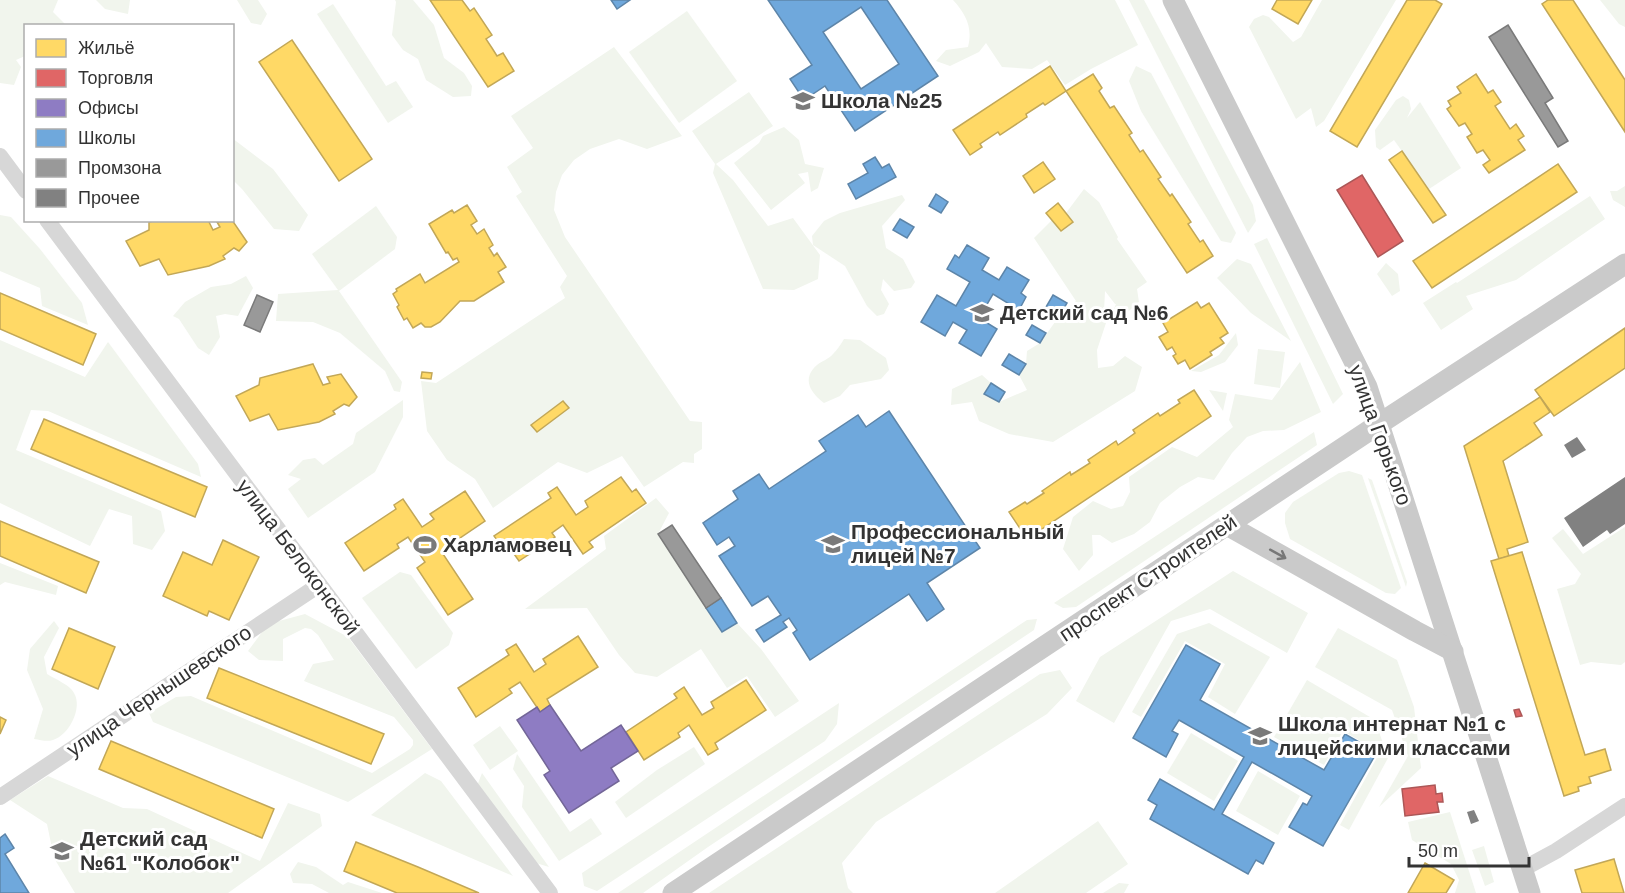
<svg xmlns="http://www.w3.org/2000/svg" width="1625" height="893" font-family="Helvetica,sans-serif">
	<rect width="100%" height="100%" fill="#fff"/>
	<g fill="#f1f5ed" fill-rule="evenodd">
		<polygon points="0,0 58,0 53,12 66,25 26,26 25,56 16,60 21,67 14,85 0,83"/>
		<polygon points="96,0 130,0 128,14 105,9"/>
		<polygon points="237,0 258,0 267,14 261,25 251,23"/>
		<polygon points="395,0 413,0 434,25 444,58 464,73 472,86 471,96 453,97 426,80 418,59 403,50 392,35 396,2"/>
		<path d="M953,0h162l23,45 -47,24 -26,16 -18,-25 -15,9 -30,-2 -16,-24 -7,9 -29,14 -14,-5 10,-11 22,-3c5,-19 -2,-33 -15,-47z"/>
		<polygon points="1129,0 1144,0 1253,205 1256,221 1248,233"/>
		<polygon points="1322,0 1396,0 1324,121 1316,127 1311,108 1296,119 1249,27 1254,19 1263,15 1269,17 1293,42 1301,37"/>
		<polygon points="1600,0 1625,0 1625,27 1619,24"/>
		<polygon points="333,4 386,86 396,81 413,107 388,123 317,14"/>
		<polygon points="687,11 737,81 679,123 629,52"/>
		<path d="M614,47l68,89 -35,13 -28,-10 -29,10 -16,11 -12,15 -6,17 -2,18 11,27 125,184 12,1v27l-8,5v9l-11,-1 -39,25 -22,-31 -35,17 -29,-11 -65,46 -18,-29 -28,-19 -20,-29 -6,-50 15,2 129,-85 -5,-11 7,-11 -51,-80 6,-4 -15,-25 26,-19 -22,-32zM563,401l5,7 -31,24 -5,-7z"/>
		<polygon points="1136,66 1151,73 1236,233 1231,243 1221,241 1141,111 1129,81"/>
		<polygon points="749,92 773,126 716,164 733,180 768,226 793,218 820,255 818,279 794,290 763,289 713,173 715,164 692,131"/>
		<polygon points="1403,96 1409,100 1411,109 1407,118 1420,102 1461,168 1429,189 1394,140 1380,150 1376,147 1375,130 1396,100"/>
		<polygon points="784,127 799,140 805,164 824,168 818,188 811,192 808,172 798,174 805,183 771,210 734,163 759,143 763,136"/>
		<polygon points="232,138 273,169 308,215 299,231 274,229 242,189 233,180"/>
		<polygon points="1625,186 1625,207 1613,200 1610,191 1617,191"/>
		<path d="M1084,189l15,13 19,35 -1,2 30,43 -10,7 2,13 -18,16 -15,5 -9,27 1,18 15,-2 12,-10 17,11 -7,24 -82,51 -44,-8 -30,-13 -7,-19 -21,3 1,-16 30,-14 9,8 -6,11 14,8 28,-12 -8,-15 7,-11 1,-13 13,-8 20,-28 16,-14 -42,-63 18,-18 9,11 12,-9 -7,-9zM1105,291l10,13h1l-2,5 -10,3z"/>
		<polygon points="902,195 905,200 882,226 886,248 903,259 915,282 911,288 894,291 883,279 881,290 889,304 884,314 877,316 867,306 845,266 813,245 812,236 824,221 840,213"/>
		<polygon points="1590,196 1605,219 1516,280 1466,296 1473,309 1441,330 1423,303 1456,282 1457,283"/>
		<polygon points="376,206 397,237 395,249 339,291 402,382 400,392 394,391 385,371 340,333 313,322 276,321 278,294 338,290 312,254"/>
		<polygon points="0,215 11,217 40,249 82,303 88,325 42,306 40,288 0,271"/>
		<polygon points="1267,238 1343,394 1333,404 1254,244"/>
		<polygon points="1237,259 1251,264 1291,341 1251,313 1217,278"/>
		<polygon points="1386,263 1398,274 1400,291 1392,296 1377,274"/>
		<polygon points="246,276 253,288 238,316 225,314 216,316 220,337 209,355 198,348 179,319 173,316 185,302 211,287 231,284"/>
		<polygon points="1236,333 1238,345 1225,362 1201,372 1191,371 1219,355"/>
		<path d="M844,339l16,1 26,18 3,12 -8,9 -31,6 -10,11 -16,7c-13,-10 -23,-24 -7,-38 5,-4 12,-6 16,-11 4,-4 8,-10 11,-15z"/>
		<polygon points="0,340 85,377 108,342 198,464 201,477 48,411 31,410 16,450 161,511 165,531 152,550 133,544 132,516 109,509 90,546 0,503"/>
		<polygon points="1258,349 1285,352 1280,388 1254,384"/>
		<polygon points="1300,362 1321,412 1284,430 1263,431 1247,437 1232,453 1214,480 1198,477 1180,487 1160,503 1150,522 1134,534 1112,543 1100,535 1092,535 1093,555 1079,571 1063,549 1073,517 1093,501 1111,509 1123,506 1130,492 1129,477 1172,447 1197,457 1233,427 1229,420 1235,394 1272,400"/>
		<polygon points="1209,390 1227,393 1223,411"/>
		<polygon points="403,400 403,417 375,472 308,518 288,489 301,479 288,475 303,460 315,458 323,465 353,444 356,433"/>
		<polygon points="1314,432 1317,445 1076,607 1063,608 1054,603"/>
		<polygon points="1349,471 1362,475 1401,588 1395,594 1386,593 1290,539 1285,523 1285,513 1293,502 1339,473"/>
		<polygon points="1368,478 1372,480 1407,582 1406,587"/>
		<polygon points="656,498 669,513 658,534 722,632 737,623 761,649 799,701 775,717 747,676 727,688 701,649 657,677 635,673 619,655 587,608 525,609 606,549 604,536"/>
		<polygon points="1625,527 1625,662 1621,665 1591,662 1580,665 1557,589 1575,584 1581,574 1552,538 1563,529 1583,554"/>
		<polygon points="0,563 58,586 56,595 5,582 0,585"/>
		<polygon points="1233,571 1308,613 1287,653 1210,609 1171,621 1114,723 1076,701 1100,657"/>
		<polygon points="400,572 411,575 453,633 449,645 416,669 362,598"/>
		<polygon points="305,614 348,637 432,749 348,802 153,722 149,713 176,697 191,696 372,773 410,749 413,745 413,740 394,717 304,681 313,664 334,660 318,635 311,629 305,628 283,639 283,661 259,660 248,651 268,624"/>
		<polygon points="1037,619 1034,630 708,847 643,893 618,893 1027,620"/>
		<path d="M54,621l5,7 -15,29 3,17c8,5 23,11 27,19 9,15 -5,42 -21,47 -6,2 -12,0 -19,-1l9,-30 -16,-39 3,-21z"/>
		<polygon points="1209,623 1270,657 1235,714 1208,697 1225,664 1185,641 1141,717 1132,712 1177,634"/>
		<polygon points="1338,628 1397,660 1414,707 1421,768 1379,807 1408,756 1392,710 1315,667"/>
		<polygon points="1060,670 1072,688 1047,714 876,822 842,863 848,888 853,893 709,893 1040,674"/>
		<polygon points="1307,680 1375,720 1388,758 1349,830 1340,825 1380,752 1343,731 1324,765 1274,737"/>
		<polygon points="839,703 837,724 825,741 597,891 584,886 582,873"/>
		<polygon points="500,726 518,751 490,770 473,745"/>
		<polygon points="1191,733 1238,761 1214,801 1167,773"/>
		<polygon points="694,747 705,764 626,818 615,802 657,770"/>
		<polygon points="517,754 570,832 591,818 602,834 559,861 522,807 524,786 513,769"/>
		<polygon points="1258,771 1300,796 1278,835 1236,811"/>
		<polygon points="425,773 441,781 513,876 371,815"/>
		<polygon points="482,773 549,867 536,863 477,786"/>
		<polygon points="48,776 123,808 147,809 260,861 288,803 320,814 322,826 228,893 75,893 54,858 47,824 10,800"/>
		<polygon points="1450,812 1476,893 1455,893 1459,880 1451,864 1412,840 1408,822"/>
		<polygon points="1098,821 1128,864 1086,893 995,893"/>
		<polygon points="1484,846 1494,882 1485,886 1472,850"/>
		<polygon points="298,862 316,867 343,885 348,882 382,893 329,893 312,884 293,883 290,874"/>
		<polygon points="1119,883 1129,884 1124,893 1103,893"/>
	</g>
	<g fill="#ffd966" stroke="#c2a757" stroke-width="1.5">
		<polygon points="430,0 462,0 470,11 474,8 492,35 486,39 492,48 497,56 503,53 514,71 488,87"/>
		<polygon points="1277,0 1312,0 1298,24 1272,9"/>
		<polygon points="1407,0 1435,0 1442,4 1357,147 1330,131"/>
		<polygon points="1548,0 1573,0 1625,80 1625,132 1542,4"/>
		<polygon points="292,40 372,159 339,181 259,62"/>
		<polygon points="1050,66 1066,91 1045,105 1043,103 1026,114 1027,117 1000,135 998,132 980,144 982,147 970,155 953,130"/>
		<polygon points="1093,74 1102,88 1099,91 1110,108 1114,106 1132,133 1129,135 1140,152 1143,150 1161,177 1158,179 1170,196 1172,194 1191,222 1188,224 1200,242 1203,240 1213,256 1187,273 1066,91"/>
		<polygon points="1476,74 1488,93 1493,90 1501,102 1495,106 1510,129 1516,124 1524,136 1518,140 1525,150 1489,173 1483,165 1490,160 1483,150 1477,153 1467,137 1472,134 1465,123 1459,126 1447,109 1451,106 1448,101 1461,93 1457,87"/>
		<polygon points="1402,151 1446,215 1433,223 1389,160"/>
		<polygon points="1043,162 1055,179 1034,193 1023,176"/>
		<polygon points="1558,164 1577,192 1432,288 1413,261"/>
		<polygon points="1058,203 1073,222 1061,231 1046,213"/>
		<polygon points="467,205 477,221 471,225 477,234 484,229 493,245 489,248 494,256 497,253 506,267 498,272 504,282 474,301 460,301 440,322 431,327 425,327 421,323 413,328 407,318 404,320 397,307 399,305 393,294 397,291 396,289 420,274 425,283 459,262 457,258 453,260 448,252 446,253 429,224 452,210 454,213"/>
		<polygon points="157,220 208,220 213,230 220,227 217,222 232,220 247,242 239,251 234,248 223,256 225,259 209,266 168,275 159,259 140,266 126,241 149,230 149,222"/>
		<polygon points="0,293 96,334 83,365 0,329"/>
		<polygon points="1197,302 1201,308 1209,303 1228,333 1220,338 1224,343 1210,352 1212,355 1190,369 1185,360 1178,364 1173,356 1176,354 1172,347 1167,350 1159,337 1168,332 1163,323"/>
		<polygon points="1625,328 1625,368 1554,416 1535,390"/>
		<polygon points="313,364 323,385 330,383 327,377 341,374 357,397 349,406 344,404 333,411 335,414 319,422 278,430 269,414 250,421 236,396 259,385 260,378"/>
		<polygon points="422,372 432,373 431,379 421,378"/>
		<polygon points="1194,390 1211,416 1027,539 1009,512 1025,502 1027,504 1044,493 1042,491 1070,472 1071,475 1090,463 1088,460 1116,441 1118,445 1135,433 1133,430 1158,413 1160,416 1180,403 1178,400"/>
		<polygon points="1540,397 1550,412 1534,423 1542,435 1503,461 1528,542 1507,549 1509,556 1499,559 1464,446"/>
		<polygon points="563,401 569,408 537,432 531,425"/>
		<polygon points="44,419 207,487 195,517 31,449"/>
		<polygon points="621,477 632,492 636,489 646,503 589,542 593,547 583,554 563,525 552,533 555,537 519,561 507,544 502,547 494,536 551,498 548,493 557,487 576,515 588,507 585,501"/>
		<polygon points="465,491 485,521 441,551 473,599 448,615 417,568 425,562 408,537 397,544 399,548 364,571 345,543 396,509 394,505 403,499 422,527 434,519 430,514"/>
		<polygon points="0,521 99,562 86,593 0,556"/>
		<polygon points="223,540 259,557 229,620 209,611 207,616 163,596 183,552 212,565"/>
		<polygon points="1522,552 1585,755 1605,749 1611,770 1589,777 1591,783 1578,787 1579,791 1564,796 1491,561"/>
		<polygon points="69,628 115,647 98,689 52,669"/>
		<polygon points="578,636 598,667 547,699 550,705 540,712 520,682 509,689 512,693 476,717 458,688 509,655 506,650 516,644 534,672 546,664 543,659"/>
		<polygon points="219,668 384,734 371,764 207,698"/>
		<polygon points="746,680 766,710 715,743 718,749 708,755 689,725 678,733 680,737 644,760 626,732 677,698 674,694 684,687 702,715 714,708 711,702"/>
		<polygon points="0,717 6,720 0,734"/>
		<polygon points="111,741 274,809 262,838 99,769"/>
		<polygon points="356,842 418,867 479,893 397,893 344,871"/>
		<polygon points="1614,859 1624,893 1582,893 1575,870"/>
		<polygon points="1425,863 1454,880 1446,893 1408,893"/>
	</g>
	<g fill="#e06666" stroke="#ac5757" stroke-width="1.5">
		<polygon points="1362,175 1403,241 1378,257 1337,190"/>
		<polygon points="1519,709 1522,716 1516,717 1514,710"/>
		<polygon points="1435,785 1436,794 1442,793 1443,802 1437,802 1439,812 1405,816 1402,789"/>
	</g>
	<polygon fill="#8e7cc3" stroke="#736698" stroke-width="1.5" points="550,705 581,751 621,725 638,751 611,768 619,781 569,813 544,775 550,771 517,720 537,707 540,712"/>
	<g fill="#6fa8dc" stroke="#5d85a9" stroke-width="1.5" fill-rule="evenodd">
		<polygon points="611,0 630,0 617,9"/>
		<path d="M768,0h119l51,76 -83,55 -30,-45 -21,14 -14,-21 22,-14zM861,7l38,57 -38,25 -38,-57z"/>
		<polygon points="875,157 882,168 889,164 896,177 856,199 848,184 868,173 863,164"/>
		<polygon points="936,194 948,202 941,213 929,206"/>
		<polygon points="900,219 914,227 907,238 893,230"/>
		<polygon points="967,245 989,258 982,270 999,280 1007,267 1029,280 1021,293 1026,297 1019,310 993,294 979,318 997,329 981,356 959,343 967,330 953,322 945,336 921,322 937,295 956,306 970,282 947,269 955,255 959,258"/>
		<polygon points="1053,295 1067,303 1060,315 1046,307"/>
		<polygon points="1032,325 1046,333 1040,343 1026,335"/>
		<polygon points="1009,354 1026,364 1019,375 1002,365"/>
		<polygon points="991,383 1005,392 999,402 984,394"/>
		<polygon points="889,411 980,548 927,583 944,609 927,621 909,594 810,660 793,633 797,630 789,618 783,622 787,627 764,642 756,630 781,615 768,596 752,606 719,556 735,546 729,537 717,545 703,523 738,499 733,491 759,474 769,489 826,451 819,441 858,415 866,427"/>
		<polygon points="721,598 737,623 722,632 706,608"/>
		<polygon points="1186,645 1220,664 1200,700 1324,770 1345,734 1377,752 1323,846 1289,827 1303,803 1307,805 1312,796 1252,762 1222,814 1274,843 1263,864 1256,860 1248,874 1150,819 1157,805 1148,800 1160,779 1214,810 1244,757 1179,720 1172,731 1178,734 1166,757 1133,738"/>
		<polygon points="5,834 14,848 5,854 29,893 0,893 0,838"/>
	</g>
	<g fill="#999" stroke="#7a7a7a" stroke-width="1.5">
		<polygon points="1508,25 1553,98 1545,103 1568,141 1558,147 1489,37"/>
		<polygon points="257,295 273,302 260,332 244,325"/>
		<polygon points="672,525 721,598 706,608 658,534"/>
	</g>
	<g fill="#818181">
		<polygon points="1577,437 1586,450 1572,458 1564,445"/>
		<polygon points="1625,477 1625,524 1610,534 1607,530 1583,547 1564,518"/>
		<polygon points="1474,810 1479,821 1471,824 1467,812"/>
	</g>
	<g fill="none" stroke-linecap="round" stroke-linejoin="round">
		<g stroke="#d7d7d7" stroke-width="16">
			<polyline points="0,156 26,191"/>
			<polyline points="47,220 550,893"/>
			<polyline points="0,797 319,585"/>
			<polyline points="1523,869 1556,851 1625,806"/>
		</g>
		<g stroke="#cacaca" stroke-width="21">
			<polyline points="1173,0 1367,387 1530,893"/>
			<polyline points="1227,525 1415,631 1453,651"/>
			<polyline points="673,893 1379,424 1625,264"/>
		</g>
	</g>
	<defs><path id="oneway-shaft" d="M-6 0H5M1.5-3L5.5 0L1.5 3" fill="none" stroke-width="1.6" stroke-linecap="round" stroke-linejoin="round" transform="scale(1.5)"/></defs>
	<use stroke="#777" href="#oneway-shaft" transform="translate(1278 554) rotate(29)"/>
	<defs>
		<g id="school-bare" transform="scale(1.8)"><path d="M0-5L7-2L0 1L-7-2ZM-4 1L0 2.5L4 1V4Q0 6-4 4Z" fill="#7a7a7a" stroke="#fff" stroke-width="2.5" paint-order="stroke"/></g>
		<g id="university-bare" transform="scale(1.8)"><path d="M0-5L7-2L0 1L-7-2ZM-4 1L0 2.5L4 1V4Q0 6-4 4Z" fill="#7a7a7a" stroke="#fff" stroke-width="2.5" paint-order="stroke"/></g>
		<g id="stadium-bare" transform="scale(1.8)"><path d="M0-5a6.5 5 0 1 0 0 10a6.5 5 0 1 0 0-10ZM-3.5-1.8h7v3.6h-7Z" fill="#7a7a7a" stroke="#fff" stroke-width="2.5" paint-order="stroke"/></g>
	</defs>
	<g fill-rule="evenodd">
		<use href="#school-bare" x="803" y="101"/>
		<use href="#school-bare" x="982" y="313"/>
		<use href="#university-bare" x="833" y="544"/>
		<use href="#stadium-bare" x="425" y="545"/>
		<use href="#school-bare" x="1260" y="736"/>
		<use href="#school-bare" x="62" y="851"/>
	</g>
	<g text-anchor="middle" stroke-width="6" stroke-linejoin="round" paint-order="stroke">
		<g font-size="21" font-weight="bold" fill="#333" stroke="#fff" text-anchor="start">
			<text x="821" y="108">Школа №25</text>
			<text x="1000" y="320">Детский сад №6</text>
			<text x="851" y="539">Профессиональный<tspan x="851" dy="24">лицей №7</tspan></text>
			<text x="443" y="552">Харламовец</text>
			<text x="1278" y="731">Школа интернат №1 с<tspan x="1278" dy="24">лицейскими классами</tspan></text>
			<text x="80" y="846">Детский сад<tspan x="80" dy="24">№61 "Колобок"</tspan></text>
		</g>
		<g font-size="21" fill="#333" stroke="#fff">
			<text transform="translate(1380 435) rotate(70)" y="7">улица Горького</text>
			<text transform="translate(298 557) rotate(53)" y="7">улица Белоконской</text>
			<text transform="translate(1148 578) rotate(-34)" y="7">проспект Строителей</text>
			<text transform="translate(159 691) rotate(-34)" y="7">улица Чернышевского</text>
		</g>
	</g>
	<rect x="24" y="24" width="210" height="198" fill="#ffffff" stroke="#adadad" stroke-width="1.5"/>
	<rect x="36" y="39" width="30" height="18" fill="#ffd966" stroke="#adadad" stroke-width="1.5"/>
	<text x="78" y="54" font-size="18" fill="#333333">Жильё</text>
	<rect x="36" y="69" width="30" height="18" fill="#e06666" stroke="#adadad" stroke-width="1.5"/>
	<text x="78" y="84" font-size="18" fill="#333333">Торговля</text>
	<rect x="36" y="99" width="30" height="18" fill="#8e7cc3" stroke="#adadad" stroke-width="1.5"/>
	<text x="78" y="114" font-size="18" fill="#333333">Офисы</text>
	<rect x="36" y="129" width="30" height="18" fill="#6fa8dc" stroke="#adadad" stroke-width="1.5"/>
	<text x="78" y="144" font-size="18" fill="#333333">Школы</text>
	<rect x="36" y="159" width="30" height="18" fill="#999999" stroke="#adadad" stroke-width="1.5"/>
	<text x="78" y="174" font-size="18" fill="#333333">Промзона</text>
	<rect x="36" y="189" width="30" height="18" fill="#818181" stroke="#adadad" stroke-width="1.5"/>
	<text x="78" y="204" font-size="18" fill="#333333">Прочее</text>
	<path d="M1409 857v9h120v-9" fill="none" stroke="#333333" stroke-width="3"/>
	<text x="1418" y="857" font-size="18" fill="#333333" stroke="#ffffff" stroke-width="4.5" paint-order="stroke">50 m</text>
</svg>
